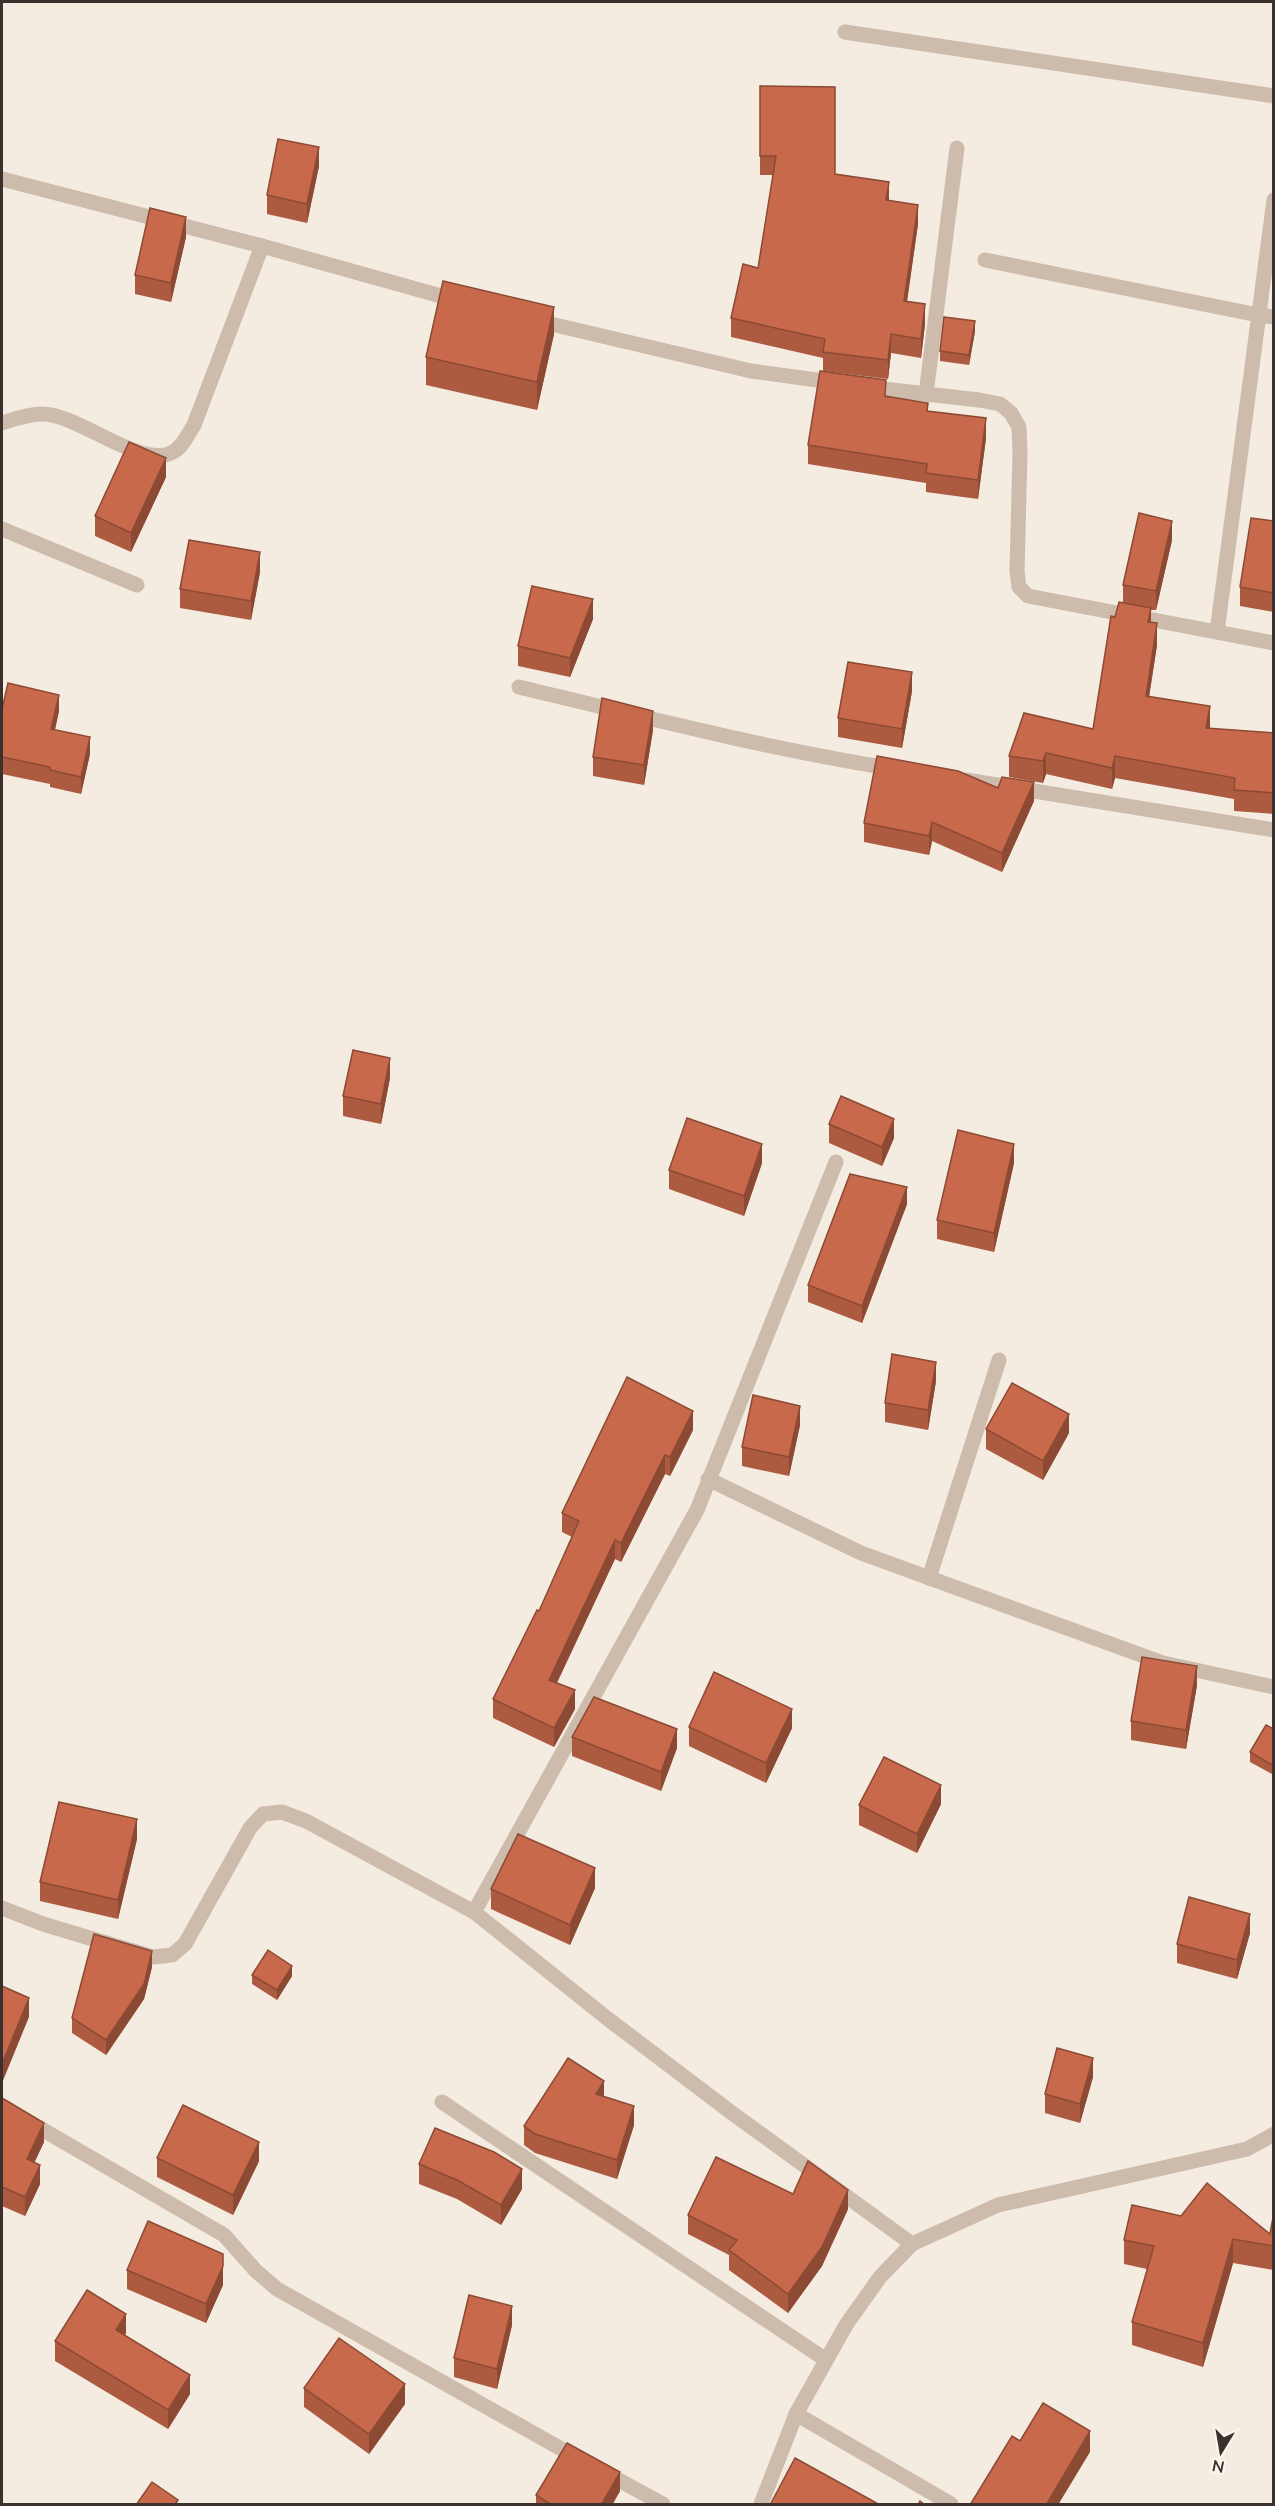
<svg xmlns="http://www.w3.org/2000/svg" width="1275" height="2506" font-family="Mulish,sans-serif">
	<rect width="100%" height="100%" fill="#f4ebe1"/>
	<g fill="none" stroke-linecap="round" stroke-linejoin="round">
		<g stroke="#cdbbac" stroke-width="15">
			<polyline points="845,32 1274,96"/>
			<polyline points="2,179 262,246 459,301"/>
			<polyline points="985,260 1258,315 1274,317"/>
			<polyline points="534,320 751,371 839,383"/>
			<polyline points="866,387 979,400 1000,404 1011,413 1019,427 1020,453 1017,571 1019,587 1028,596 1274,643"/>
			<polyline points="926,394 957,148"/>
			<path d="M2,423c12,-4 26,-9 40,-9 37,0 97,54 129,39 11,-4 17,-19 23,-28l68,-179"/>
			<polyline points="2,529 137,585"/>
			<polyline points="1217,632 1274,200"/>
			<path d="M519,687c125,30 249,62 376,82"/>
			<polyline points="966,780 1274,830"/>
			<polyline points="708,1479 861,1553 1163,1663 1274,1687"/>
			<polyline points="929,1578 999,1360"/>
			<polyline points="2,1908 43,1924 153,1957 172,1955 185,1944 250,1828 263,1814 282,1812 306,1821 474,1912 608,2019 732,2113 912,2244"/>
			<polyline points="474,1912 697,1510 836,1162"/>
			<polyline points="442,2102 826,2360"/>
			<polyline points="2,2106 224,2235 256,2271 277,2289 581,2460"/>
			<polyline points="796,2414 951,2504"/>
			<polyline points="602,2471 663,2504"/>
			<polyline points="761,2504 796,2414 846,2325 880,2277 912,2244 998,2205 1247,2149 1274,2134"/>
		</g>
	</g>
	<g fill="#ac5a40">
		<polygon points="760,86 835,174 889,200 918,224 907,302 925,324 921,358 891,353 888,379 823,371 823,358 731,337 731,318 758,268 773,175 760,175"/>
		<polygon points="319,166 307,223 267,214 267,195"/>
		<polygon points="186,237 171,302 135,294 135,275"/>
		<polygon points="975,331 969,365 940,361 940,351"/>
		<polygon points="554,334 537,410 426,385 426,357"/>
		<polygon points="886,396 928,411 986,438 978,499 926,492 926,483 808,464 808,445"/>
		<polygon points="166,477 131,552 95,536 95,516"/>
		<polygon points="1274,521 1274,612 1240,606 1240,587"/>
		<polygon points="1172,540 1156,610 1151,610 1151,622 1157,645 1149,696 1210,729 1274,733 1274,814 1234,811 1234,799 1115,778 1112,789 1046,774 1043,783 1009,777 1009,756 1093,729 1115,617 1123,603 1123,585"/>
		<polygon points="260,572 251,620 180,608 180,589"/>
		<polygon points="593,619 570,677 518,666 518,646"/>
		<polygon points="912,691 902,748 838,737 838,718"/>
		<polygon points="2,709 59,711 55,730 90,754 81,794 50,787 50,784 2,774"/>
		<polygon points="653,730 644,785 593,776 593,757"/>
		<polygon points="998,788 1034,801 1002,872 932,841 929,855 864,842 864,823"/>
		<polygon points="390,1078 381,1124 343,1116 343,1096"/>
		<polygon points="829,1124 894,1138 882,1166 829,1143"/>
		<polygon points="762,1163 744,1216 669,1189 669,1170"/>
		<polygon points="1014,1163 994,1252 937,1239 937,1220"/>
		<polygon points="907,1204 862,1323 808,1302 808,1285"/>
		<polygon points="936,1381 928,1430 885,1422 885,1403"/>
		<polygon points="800,1425 789,1476 742,1466 742,1447"/>
		<polygon points="986,1429 1069,1433 1043,1480 986,1449"/>
		<polygon points="693,1430 670,1476 665,1474 621,1562 615,1559 557,1683 575,1709 554,1747 493,1718 493,1699 539,1611 572,1537 562,1532 562,1513"/>
		<polygon points="1197,1685 1186,1749 1131,1740 1131,1721"/>
		<polygon points="689,1727 792,1728 766,1783 689,1746"/>
		<polygon points="1274,1729 1274,1775 1250,1762 1250,1752"/>
		<polygon points="572,1737 677,1748 661,1791 572,1756"/>
		<polygon points="941,1804 917,1853 859,1825 859,1805"/>
		<polygon points="137,1839 118,1919 40,1901 40,1882"/>
		<polygon points="595,1888 570,1945 491,1909 491,1889"/>
		<polygon points="1250,1933 1237,1979 1177,1963 1177,1944"/>
		<polygon points="152,1967 144,1999 106,2055 72,2033 72,2018"/>
		<polygon points="252,1975 292,1976 277,2000 252,1984"/>
		<polygon points="1093,2077 1080,2123 1045,2113 1045,2094"/>
		<polygon points="2,2098 44,2142 34,2163 40,2184 25,2216 2,2206"/>
		<polygon points="634,2125 617,2179 535,2153 524,2145 524,2126"/>
		<polygon points="157,2158 259,2161 233,2215 157,2177"/>
		<polygon points="419,2164 522,2189 501,2225 457,2199 419,2184"/>
		<polygon points="793,2194 848,2209 822,2266 788,2313 729,2270 729,2255 688,2234 688,2215"/>
		<polygon points="1274,2212 1274,2270 1233,2263 1203,2367 1132,2345 1132,2322 1147,2269 1124,2264 1124,2240 1270,2234"/>
		<polygon points="127,2270 223,2285 206,2323 127,2289"/>
		<polygon points="512,2325 497,2389 454,2377 454,2358"/>
		<polygon points="126,2333 125,2335 190,2394 168,2429 55,2361 55,2341"/>
		<polygon points="304,2388 405,2404 369,2454 304,2407"/>
		<polygon points="620,2491 612,2505 536,2505 536,2495"/>
	</g>
	<g fill="#8c4a34">
		<polygon points="319,147 319,166 307,223 307,204"/>
		<polygon points="889,182 889,201 886,200"/>
		<polygon points="918,205 918,224 904,321 904,301"/>
		<polygon points="186,217 186,237 171,302 171,283"/>
		<polygon points="925,304 925,324 921,358 921,339"/>
		<polygon points="554,307 554,334 537,410 537,382"/>
		<polygon points="975,321 975,331 969,365 969,355"/>
		<polygon points="891,334 891,353 888,379 888,360"/>
		<polygon points="986,418 986,438 978,499 978,480"/>
		<polygon points="166,458 166,477 131,552 131,533"/>
		<polygon points="1172,521 1172,540 1156,610 1156,591"/>
		<polygon points="260,552 260,572 251,620 251,601"/>
		<polygon points="593,599 593,619 570,677 570,658"/>
		<polygon points="1151,608 1151,630 1148,622"/>
		<polygon points="1157,623 1157,645 1146,717 1146,696"/>
		<polygon points="912,672 912,691 902,748 902,729"/>
		<polygon points="59,695 59,711 51,746 51,729"/>
		<polygon points="1210,706 1210,728 1206,750 1206,728"/>
		<polygon points="653,711 653,730 644,785 644,765"/>
		<polygon points="90,737 90,754 81,794 81,777"/>
		<polygon points="1046,753 1046,774 1043,783 1043,761"/>
		<polygon points="1115,756 1115,778 1112,789 1112,768"/>
		<polygon points="1034,782 1034,801 1002,872 1002,853"/>
		<polygon points="932,822 932,841 929,855 929,836"/>
		<polygon points="390,1058 390,1078 381,1124 381,1104"/>
		<polygon points="894,1119 894,1138 882,1166 882,1147"/>
		<polygon points="762,1144 762,1163 744,1216 744,1196"/>
		<polygon points="1014,1144 1014,1163 994,1252 994,1233"/>
		<polygon points="907,1187 907,1204 862,1323 862,1306"/>
		<polygon points="936,1362 936,1381 928,1430 928,1410"/>
		<polygon points="800,1406 800,1425 789,1476 789,1457"/>
		<polygon points="693,1411 693,1430 670,1476 670,1457"/>
		<polygon points="1069,1414 1069,1433 1043,1480 1043,1461"/>
		<polygon points="665,1455 665,1474 621,1562 621,1543"/>
		<polygon points="615,1540 615,1559 549,1699 549,1680"/>
		<polygon points="1197,1666 1197,1685 1186,1749 1186,1730"/>
		<polygon points="575,1690 575,1709 554,1747 554,1728"/>
		<polygon points="792,1709 792,1728 766,1783 766,1763"/>
		<polygon points="677,1729 677,1748 661,1791 661,1772"/>
		<polygon points="941,1785 941,1804 917,1853 917,1834"/>
		<polygon points="137,1819 137,1839 118,1919 118,1900"/>
		<polygon points="595,1868 595,1888 570,1945 570,1925"/>
		<polygon points="1250,1914 1250,1933 1237,1979 1237,1960"/>
		<polygon points="152,1951 152,1967 144,1999 106,2055 106,2040"/>
		<polygon points="292,1966 292,1976 277,2000 277,1990"/>
		<polygon points="29,1998 29,2017 2,2083 2,2064"/>
		<polygon points="1093,2058 1093,2077 1080,2123 1080,2104"/>
		<polygon points="604,2081 604,2100 596,2094"/>
		<polygon points="634,2106 634,2125 617,2179 617,2160"/>
		<polygon points="44,2123 44,2142 27,2178 27,2159"/>
		<polygon points="259,2142 259,2161 233,2215 233,2195"/>
		<polygon points="40,2165 40,2184 25,2216 25,2197"/>
		<polygon points="522,2169 522,2189 501,2225 501,2205"/>
		<polygon points="848,2190 848,2209 822,2266 788,2313 788,2294"/>
		<polygon points="1233,2239 1233,2263 1203,2367 1203,2343"/>
		<polygon points="223,2266 223,2285 206,2323 206,2304"/>
		<polygon points="512,2306 512,2325 497,2389 497,2369"/>
		<polygon points="126,2314 126,2333 116,2349 116,2330"/>
		<polygon points="190,2375 190,2394 168,2429 168,2410"/>
		<polygon points="405,2384 405,2404 369,2454 369,2434"/>
		<polygon points="1090,2431 1090,2452 1058,2505 1046,2505"/>
		<polygon points="620,2472 620,2491 612,2505 601,2505"/>
	</g>
	<g fill="#c8694b" stroke="#8c4a34" stroke-width="1.5">
		<polygon points="760,86 835,87 835,174 889,182 886,200 918,205 904,301 925,304 921,339 891,334 888,360 823,352 825,339 731,318 743,264 758,268 776,156 760,156"/>
		<polygon points="278,139 319,147 307,204 267,195"/>
		<polygon points="150,208 186,217 171,283 135,275"/>
		<polygon points="443,281 554,307 537,382 426,357"/>
		<polygon points="944,317 975,321 969,355 940,351"/>
		<polygon points="820,371 886,380 885,396 928,403 927,411 986,418 978,480 926,473 927,464 808,445"/>
		<polygon points="129,442 166,458 131,533 95,516"/>
		<polygon points="1139,513 1172,521 1156,591 1123,585"/>
		<polygon points="1251,518 1274,521 1274,593 1240,587"/>
		<polygon points="189,540 260,552 251,601 180,589"/>
		<polygon points="532,586 593,599 570,658 518,646"/>
		<polygon points="1119,602 1151,608 1148,622 1157,623 1146,696 1210,706 1206,728 1274,733 1274,793 1234,790 1235,778 1115,756 1112,768 1046,753 1043,761 1009,756 1024,713 1093,729 1111,616 1115,617"/>
		<polygon points="848,662 912,672 902,729 838,718"/>
		<polygon points="8,683 59,695 51,729 90,737 81,777 50,770 50,767 2,757 2,709"/>
		<polygon points="602,698 653,711 644,765 593,757"/>
		<polygon points="877,756 958,771 998,788 1002,777 1034,782 1002,853 932,822 929,836 864,823"/>
		<polygon points="353,1050 390,1058 381,1104 343,1096"/>
		<polygon points="841,1096 894,1119 882,1147 829,1124"/>
		<polygon points="687,1118 762,1144 744,1196 669,1170"/>
		<polygon points="958,1130 1014,1144 994,1233 937,1220"/>
		<polygon points="850,1174 907,1187 862,1306 808,1285"/>
		<polygon points="892,1354 936,1362 928,1410 885,1403"/>
		<polygon points="627,1377 693,1411 670,1457 665,1455 621,1543 615,1540 549,1680 575,1690 554,1728 493,1699 537,1610 539,1611 579,1521 562,1513"/>
		<polygon points="1012,1383 1069,1414 1043,1461 986,1429"/>
		<polygon points="753,1395 800,1406 789,1457 742,1447"/>
		<polygon points="1142,1657 1197,1666 1186,1730 1131,1721"/>
		<polygon points="714,1672 792,1709 766,1763 689,1727"/>
		<polygon points="594,1697 677,1729 661,1772 572,1737"/>
		<polygon points="1266,1725 1274,1729 1274,1766 1250,1752"/>
		<polygon points="884,1757 941,1785 917,1834 859,1805"/>
		<polygon points="59,1802 137,1819 118,1900 40,1882"/>
		<polygon points="518,1834 595,1868 570,1925 491,1889"/>
		<polygon points="1189,1897 1250,1914 1237,1960 1177,1944"/>
		<polygon points="94,1934 152,1951 144,1984 106,2040 72,2018"/>
		<polygon points="268,1950 292,1966 277,1990 252,1975"/>
		<polygon points="2,1986 29,1998 2,2064"/>
		<polygon points="1057,2048 1093,2058 1080,2104 1045,2094"/>
		<polygon points="568,2058 604,2081 596,2094 634,2106 617,2160 535,2134 524,2126"/>
		<polygon points="2,2098 44,2123 27,2159 40,2165 25,2197 2,2187"/>
		<polygon points="183,2105 259,2142 233,2195 157,2158"/>
		<polygon points="435,2128 494,2152 522,2169 501,2205 457,2180 419,2164"/>
		<polygon points="716,2157 793,2194 808,2161 848,2190 822,2247 788,2294 729,2250 737,2240 688,2215"/>
		<polygon points="1207,2183 1270,2234 1274,2212 1274,2246 1233,2239 1203,2343 1132,2322 1154,2246 1124,2240 1132,2205 1181,2216"/>
		<polygon points="148,2221 223,2254 223,2266 206,2304 127,2270"/>
		<polygon points="87,2290 126,2314 116,2330 190,2375 168,2410 55,2341"/>
		<polygon points="469,2295 512,2306 497,2369 454,2358"/>
		<polygon points="339,2338 405,2384 369,2434 304,2388"/>
		<polygon points="1043,2403 1090,2431 1046,2505 970,2505 1012,2436 1020,2441"/>
		<polygon points="567,2443 620,2472 601,2505 552,2505 536,2495"/>
		<polygon points="795,2458 880,2505 770,2505"/>
		<polygon points="152,2482 178,2500 175,2505 136,2505"/>
		<polygon points="920,2501 925,2505 918,2505"/>
	</g>
	<rect width="1275" height="2506" fill="none" stroke="#3b302b" stroke-width="6"/>
	<g transform="translate(1221 2452) rotate(191)" stroke="#fbf5ee" stroke-width="4.5" paint-order="stroke">
	<path d="M0-4.5L10 22L0 15L-10 22Z" fill="#3b302b"/>
	<text y="-9" font-size="16" font-weight="bold" text-anchor="middle" fill="#3b302b">N</text>
	</g>
</svg>
